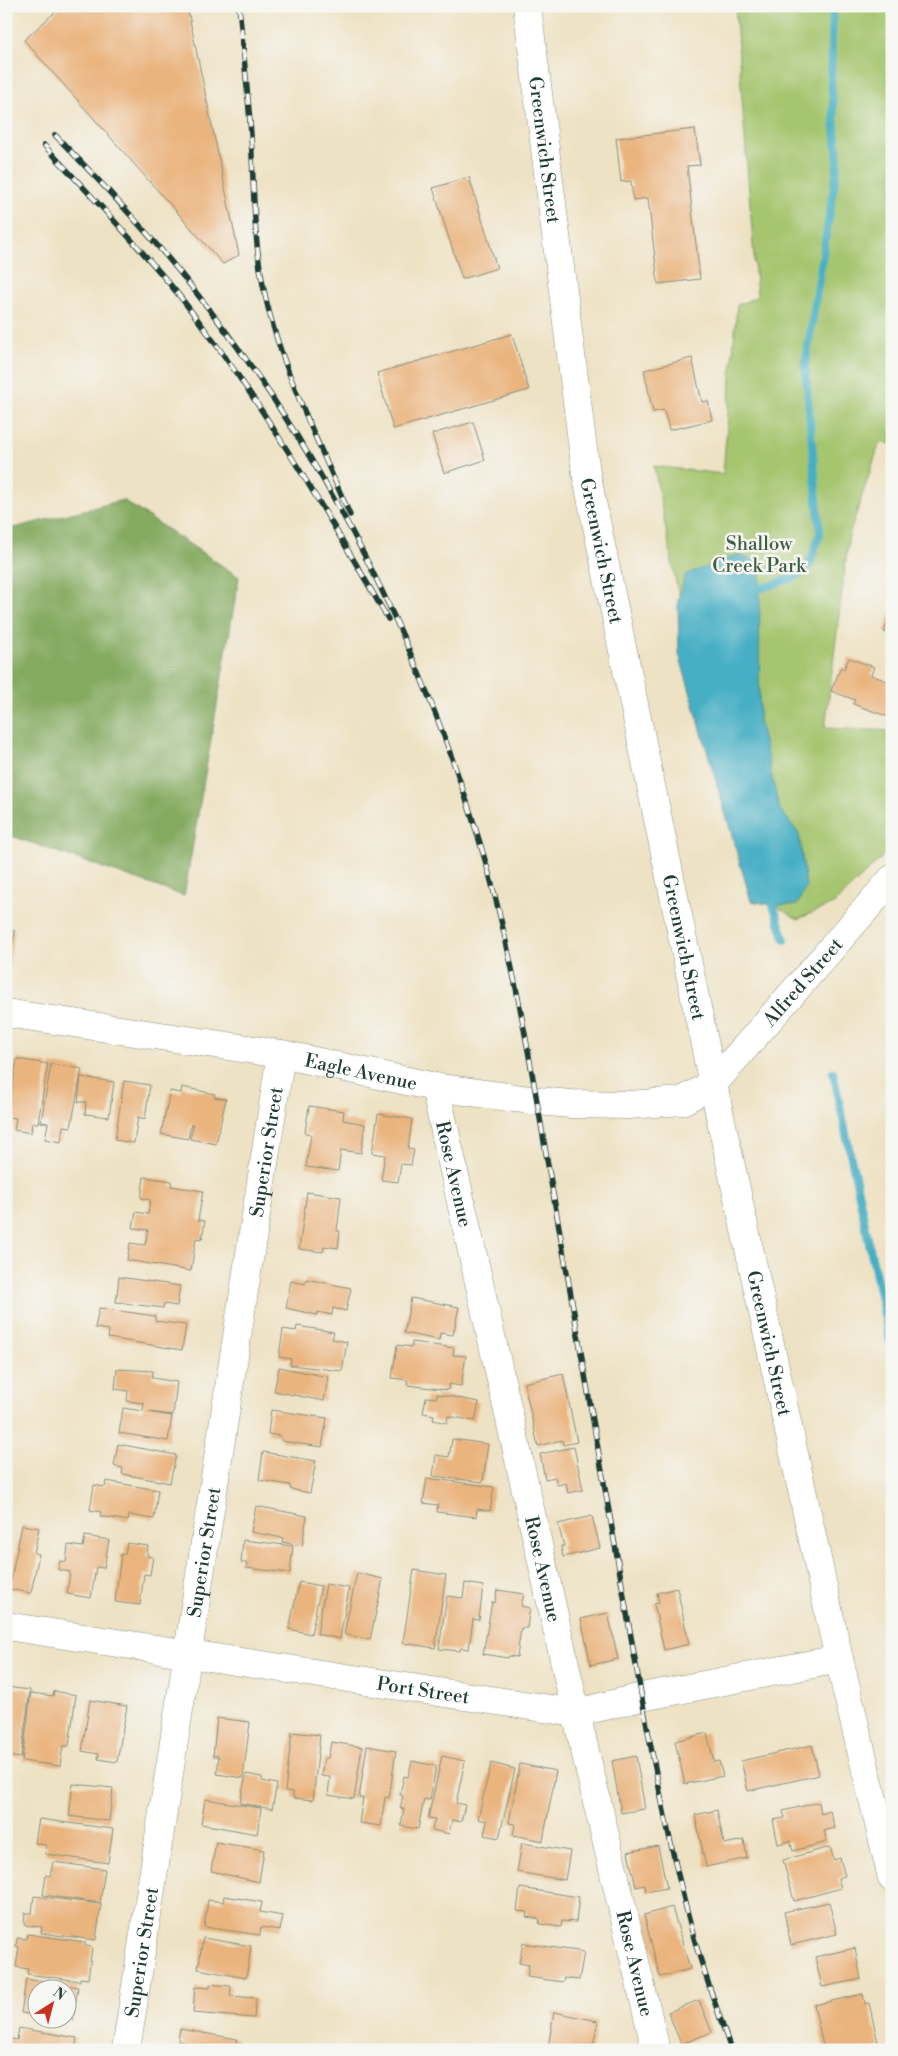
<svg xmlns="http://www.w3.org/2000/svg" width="898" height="2056" font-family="'Libre Bodoni',serif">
	<rect width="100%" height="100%" fill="#f6f6f2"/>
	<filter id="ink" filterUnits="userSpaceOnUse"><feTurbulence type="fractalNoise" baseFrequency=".02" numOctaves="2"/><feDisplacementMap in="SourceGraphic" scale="10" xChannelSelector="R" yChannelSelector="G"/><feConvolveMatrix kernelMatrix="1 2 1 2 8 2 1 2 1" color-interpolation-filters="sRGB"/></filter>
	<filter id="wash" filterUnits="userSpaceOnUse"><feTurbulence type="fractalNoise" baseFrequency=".0096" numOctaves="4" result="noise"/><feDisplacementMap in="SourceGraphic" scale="20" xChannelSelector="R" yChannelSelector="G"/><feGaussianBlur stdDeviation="1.12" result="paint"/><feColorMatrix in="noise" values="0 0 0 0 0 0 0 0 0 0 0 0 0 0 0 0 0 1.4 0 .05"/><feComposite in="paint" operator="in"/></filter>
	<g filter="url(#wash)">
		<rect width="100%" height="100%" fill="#eee2c4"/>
		<polygon fill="#a5c56e" stroke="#628151" points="735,6 892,6 892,444 880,442 849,535 825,728 892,731 892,827 883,856 835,903 798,919 774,905 751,901 675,578 654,466 723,474 737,305 757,297"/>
		<polygon fill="#84aa61" stroke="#52744a" points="123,500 239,577 184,896 6,834 6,530"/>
		<polygon fill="#46afc4" stroke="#32767c" points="737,555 760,562 759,720 779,808 799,834 806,887 797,905 774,905 751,901 679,654 678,601 685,575"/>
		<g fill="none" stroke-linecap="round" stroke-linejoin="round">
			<g stroke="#46afc4" stroke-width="8">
				<polyline points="750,592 796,577 810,564 820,533 805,366 838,161 831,80 833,6"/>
				<polyline points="770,896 785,940"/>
				<polyline points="833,1072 892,1352"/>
			</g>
		</g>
		<g id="blocks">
			<g fill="#eab47e">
				<polygon points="62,6 187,6 239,255 223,264 24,40"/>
				<polygon points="695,129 700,165 687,166 700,279 658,284 648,198 633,200 631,181 621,182 616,138"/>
				<polygon points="469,177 497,268 462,279 433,188"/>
				<polygon points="512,334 529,390 393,429 377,373"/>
				<polygon points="692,358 702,402 708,401 712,420 669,430 664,410 653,412 644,370"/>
				<polygon points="473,422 485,460 444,473 432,434"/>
				<polygon points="892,610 892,634 884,632"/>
				<polygon points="849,658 874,667 871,675 892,683 892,718 853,704 855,700 831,691 841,667 844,669"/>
				<polygon points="6,929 15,931 7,976 6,976"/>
				<polygon points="17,1059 48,1064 38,1123 32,1123 31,1133 14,1130 16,1118 7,1117"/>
				<polygon points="51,1064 82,1069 71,1127 63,1126 61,1142 45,1139 48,1123 41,1122"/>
				<polygon points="81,1077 114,1082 109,1117 85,1114 86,1102 78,1102"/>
				<polygon points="124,1081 150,1085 145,1119 138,1117 134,1143 115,1140"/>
				<polygon points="182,1087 215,1094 214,1097 226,1099 216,1144 190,1139 193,1125 191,1124 188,1139 161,1134 170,1091 181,1093"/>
				<polygon points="309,1106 344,1111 343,1120 365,1124 361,1153 341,1150 338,1171 306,1167 311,1134 305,1133"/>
				<polygon points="378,1114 412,1119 408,1149 414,1150 411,1165 401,1164 398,1182 381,1180 385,1155 372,1153"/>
				<polygon points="144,1177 172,1181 171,1186 203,1191 198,1220 205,1221 202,1239 196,1238 191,1271 127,1260 130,1243 145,1245 148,1230 133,1228 136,1212 148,1214 150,1200 141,1198"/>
				<polygon points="307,1192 341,1197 337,1231 340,1231 338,1248 324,1246 323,1252 299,1249"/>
				<polygon points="119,1277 180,1286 177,1306 164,1304 163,1308 116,1302"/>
				<polygon points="306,1279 351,1288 346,1311 333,1308 332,1315 318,1312 317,1315 286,1308 291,1281 305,1284"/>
				<polygon points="411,1298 459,1307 453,1335 440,1333 439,1340 404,1333"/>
				<polygon points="99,1308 155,1316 155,1321 186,1325 182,1350 108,1338 109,1330 95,1328"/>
				<polygon points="297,1326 334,1332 332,1339 347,1342 342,1371 290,1365 291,1359 279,1357 283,1329 296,1331"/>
				<polygon points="412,1342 454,1348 453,1355 466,1356 461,1386 449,1384 448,1390 407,1385 408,1380 392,1378 397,1345 412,1347"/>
				<polygon points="279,1367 328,1377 324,1401 274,1391"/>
				<polygon points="117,1369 153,1371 152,1378 177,1382 173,1415 148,1412 172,1416 168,1441 119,1433 123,1408 143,1411 144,1403 127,1401 128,1391 115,1389"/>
				<polygon points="563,1374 577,1442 563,1445 562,1440 538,1446 524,1383"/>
				<polygon points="437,1394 479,1402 475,1421 448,1416 447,1423 433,1420 434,1415 423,1413 426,1397 436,1398"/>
				<polygon points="271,1410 327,1418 322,1447 281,1441 281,1436 268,1434"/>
				<polygon points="452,1439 488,1444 483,1482 433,1476 436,1455 449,1457"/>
				<polygon points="118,1444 176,1455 170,1483 122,1474 123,1468 114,1466"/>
				<polygon points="574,1447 583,1490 568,1493 566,1483 557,1485 555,1477 545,1479 540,1454"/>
				<polygon points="263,1452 316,1461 310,1493 290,1489 290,1485 259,1480"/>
				<polygon points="427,1478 494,1487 490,1511 477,1509 476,1517 437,1512 438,1505 423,1503"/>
				<polygon points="106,1481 158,1490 154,1519 129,1515 128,1521 100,1516 101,1512 90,1510 94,1485 105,1487"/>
				<polygon points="256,1506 307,1516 302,1546 282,1542 283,1538 251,1532"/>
				<polygon points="592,1516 600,1548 563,1557 561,1546 564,1546 558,1524"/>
				<polygon points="22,1525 39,1528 34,1553 39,1554 31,1593 9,1589"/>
				<polygon points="85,1536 109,1540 104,1568 96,1567 91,1598 67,1594 70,1572 58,1570 60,1561 66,1562 68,1545 83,1547"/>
				<polygon points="243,1540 293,1546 290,1573 246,1568 247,1563 241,1563"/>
				<polygon points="127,1543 148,1546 147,1556 153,1557 150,1575 144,1574 140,1605 115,1602 121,1554 125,1554"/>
				<polygon points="414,1570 446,1575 435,1648 403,1643"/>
				<polygon points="357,1573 383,1579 370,1640 344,1634"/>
				<polygon points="299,1582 321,1586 311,1634 289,1629"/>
				<polygon points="465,1583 483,1586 479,1620 473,1619 469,1649 461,1648 460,1651 439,1649 447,1596 463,1598"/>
				<polygon points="326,1584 349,1588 340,1639 317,1634"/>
				<polygon points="677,1588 689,1644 664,1650 654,1604 659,1603 657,1593"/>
				<polygon points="497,1590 524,1594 521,1606 530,1608 527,1628 521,1628 517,1657 509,1656 508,1658 483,1654 492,1602 495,1603"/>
				<polygon points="608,1613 618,1659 591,1665 581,1619"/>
				<polygon points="6,1687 30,1690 21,1758 6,1756"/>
				<polygon points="54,1691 76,1695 69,1746 63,1746 60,1766 22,1761 31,1693 53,1696"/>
				<polygon points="90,1700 127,1706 117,1762 98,1759 99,1754 82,1751"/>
				<polygon points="217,1718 250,1722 243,1778 217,1774 219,1756 213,1756"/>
				<polygon points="292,1732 320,1735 313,1800 293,1798 293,1792 285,1791"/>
				<polygon points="707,1733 714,1762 719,1761 723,1776 685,1784 675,1741"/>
				<polygon points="331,1742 362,1747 354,1799 328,1795 330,1777 321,1776 324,1758 328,1758"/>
				<polygon points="812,1745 819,1775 748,1791 741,1761"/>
				<polygon points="367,1746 396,1751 389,1798 385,1797 381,1826 359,1823 363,1798 359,1798"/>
				<polygon points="442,1756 465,1761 456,1803 465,1805 461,1822 452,1820 449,1834 432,1830 435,1819 428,1818"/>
				<polygon points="636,1756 645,1809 621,1813 612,1761"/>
				<polygon points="412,1761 436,1766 430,1800 424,1799 418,1829 401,1826 404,1809 400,1808 403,1796 400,1795 404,1776 408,1777"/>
				<polygon points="491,1763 515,1769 499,1838 484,1835 487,1821 478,1819"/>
				<polygon points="520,1764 556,1771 543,1841 513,1835 515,1824 509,1823"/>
				<polygon points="246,1774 262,1777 262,1781 277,1784 272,1809 240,1803"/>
				<polygon points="73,1784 113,1788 109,1821 69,1816"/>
				<polygon points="205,1799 261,1808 257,1834 201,1824"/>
				<polygon points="819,1802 821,1814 830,1811 835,1828 824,1831 827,1842 793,1851 790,1841 778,1844 773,1820 785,1818 783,1811"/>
				<polygon points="717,1810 724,1844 744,1840 747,1858 706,1867 695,1815"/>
				<polygon points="39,1819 113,1829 108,1863 45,1854 46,1845 35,1843"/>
				<polygon points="216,1842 264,1850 259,1882 211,1871"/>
				<polygon points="522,1843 570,1851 565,1880 517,1872"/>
				<polygon points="658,1846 667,1888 646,1892 645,1885 636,1887 628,1852"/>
				<polygon points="830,1847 834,1860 840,1858 845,1876 838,1878 841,1888 794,1901 783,1860"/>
				<polygon points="53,1862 105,1869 100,1903 43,1895 46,1875 50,1876"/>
				<polygon points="520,1888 579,1897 576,1922 562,1921 561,1927 539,1924 540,1919 526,1917 527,1912 517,1911"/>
				<polygon points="34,1896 101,1904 96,1940 41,1933 42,1927 24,1925 25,1913 32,1913"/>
				<polygon points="224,1896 262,1902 260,1912 283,1916 280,1930 261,1927 260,1935 204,1927 208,1900 223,1902"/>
				<polygon points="829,1902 837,1934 791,1945 784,1912"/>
				<polygon points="672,1907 690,1969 660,1977 644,1915"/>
				<polygon points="27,1934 85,1942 85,1946 92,1947 88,1979 80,1978 80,1981 27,1974 28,1969 16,1967 19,1947 16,1946 17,1938 26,1939"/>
				<polygon points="203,1938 251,1946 246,1978 198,1969"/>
				<polygon points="523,1943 584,1952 579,1980 564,1978 563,1982 527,1977 529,1965 519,1963"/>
				<polygon points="855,1948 861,1979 822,1987 815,1957"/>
				<polygon points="26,1979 78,1987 73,2021 68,2020 68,1988 38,1988 38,2015 21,2013"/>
				<polygon points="210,1984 231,1986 230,1996 256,1998 254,2018 193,2013 195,1987 210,1988"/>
				<polygon points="863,1994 865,2004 869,2003 879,2047 874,2048 874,2050 824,2050 814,2005"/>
				<polygon points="699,2000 712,2032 681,2044 668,2012"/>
				<polygon points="554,2012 598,2021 592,2050 548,2048"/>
				<polygon points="19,2028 77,2038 75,2050 6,2050 6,2038 17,2040"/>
				<polygon points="180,2029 237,2039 236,2050 182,2050 184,2042 178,2041"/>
			</g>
		</g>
	</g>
	<g filter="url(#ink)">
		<use href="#blocks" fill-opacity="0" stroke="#86907c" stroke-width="1"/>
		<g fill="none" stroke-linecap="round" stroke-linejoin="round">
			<g stroke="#86907c" stroke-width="29">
				<g id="minor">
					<path id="s1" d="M527,6l59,467 127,611 126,575 53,219"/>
					<path id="s2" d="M6,1013l275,41 154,33 102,14 34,3 58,1 53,-4 31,-17 179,-205"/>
					<path id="s3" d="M435,1087l141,626 80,337"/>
					<path id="s4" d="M6,1626l570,87 66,-16 197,-38"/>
					<path id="s5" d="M126,2050l155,-996"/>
				</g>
			</g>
			<use href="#minor" stroke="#fff" stroke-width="28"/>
			<g stroke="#1f3d34" stroke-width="5.5">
				<g id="rail">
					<path d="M239,6c4,43 9,86 12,129 3,50 2,100 12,150 15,78 56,158 87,230"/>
					<path d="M55,135c49,50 96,100 139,155 136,170 234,371 294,580 27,97 43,196 60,295 25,140 49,280 74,420 20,116 40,232 70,346 11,40 26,80 39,119"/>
					<path d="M44,145c45,49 92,97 134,149 79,100 146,214 210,325"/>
				</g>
			</g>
			<use href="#rail" stroke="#f6f6f2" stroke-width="4" stroke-dasharray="11" stroke-linecap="butt"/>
		</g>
	</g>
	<g text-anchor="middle" stroke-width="5" stroke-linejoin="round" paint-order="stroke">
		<g font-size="19" fill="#1f3d34" stroke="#f6f6f2">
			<text dy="7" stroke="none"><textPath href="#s1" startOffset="145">Greenwich Street</textPath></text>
			<text dy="7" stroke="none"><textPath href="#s1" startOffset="550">Greenwich Street</textPath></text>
			<text dy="7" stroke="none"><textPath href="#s1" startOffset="955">Greenwich Street</textPath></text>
			<text dy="7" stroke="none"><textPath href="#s2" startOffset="855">Alfred Street</textPath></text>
			<text dy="7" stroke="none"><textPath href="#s2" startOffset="360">Eagle Avenue</textPath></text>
			<text dy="7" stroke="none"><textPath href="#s5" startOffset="909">Superior Street</textPath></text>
			<text dy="7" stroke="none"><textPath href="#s3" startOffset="89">Rose Avenue</textPath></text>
			<text dy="7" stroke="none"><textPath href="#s1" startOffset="1360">Greenwich Street</textPath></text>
			<text dy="7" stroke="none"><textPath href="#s5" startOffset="504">Superior Street</textPath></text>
			<text dy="7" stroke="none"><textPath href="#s3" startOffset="494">Rose Avenue</textPath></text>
			<text dy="7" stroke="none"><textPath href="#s4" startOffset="422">Port Street</textPath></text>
			<text dy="7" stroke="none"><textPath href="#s5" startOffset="99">Superior Street</textPath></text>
			<text dy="7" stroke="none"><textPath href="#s3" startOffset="899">Rose Avenue</textPath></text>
		</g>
		<g font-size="19" fill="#405f42" stroke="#f6f6f2">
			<text x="759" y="550">Shallow<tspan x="759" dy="22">Creek Park</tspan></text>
		</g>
	</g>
	<rect width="898" height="2056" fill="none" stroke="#f6f6f2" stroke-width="25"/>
	<g transform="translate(52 2004) rotate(36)"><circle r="24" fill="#f6f6f2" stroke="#a0aca6"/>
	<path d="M0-4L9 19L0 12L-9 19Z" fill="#c8321e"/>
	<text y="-8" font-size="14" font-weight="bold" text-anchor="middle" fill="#1f3d34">N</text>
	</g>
</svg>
